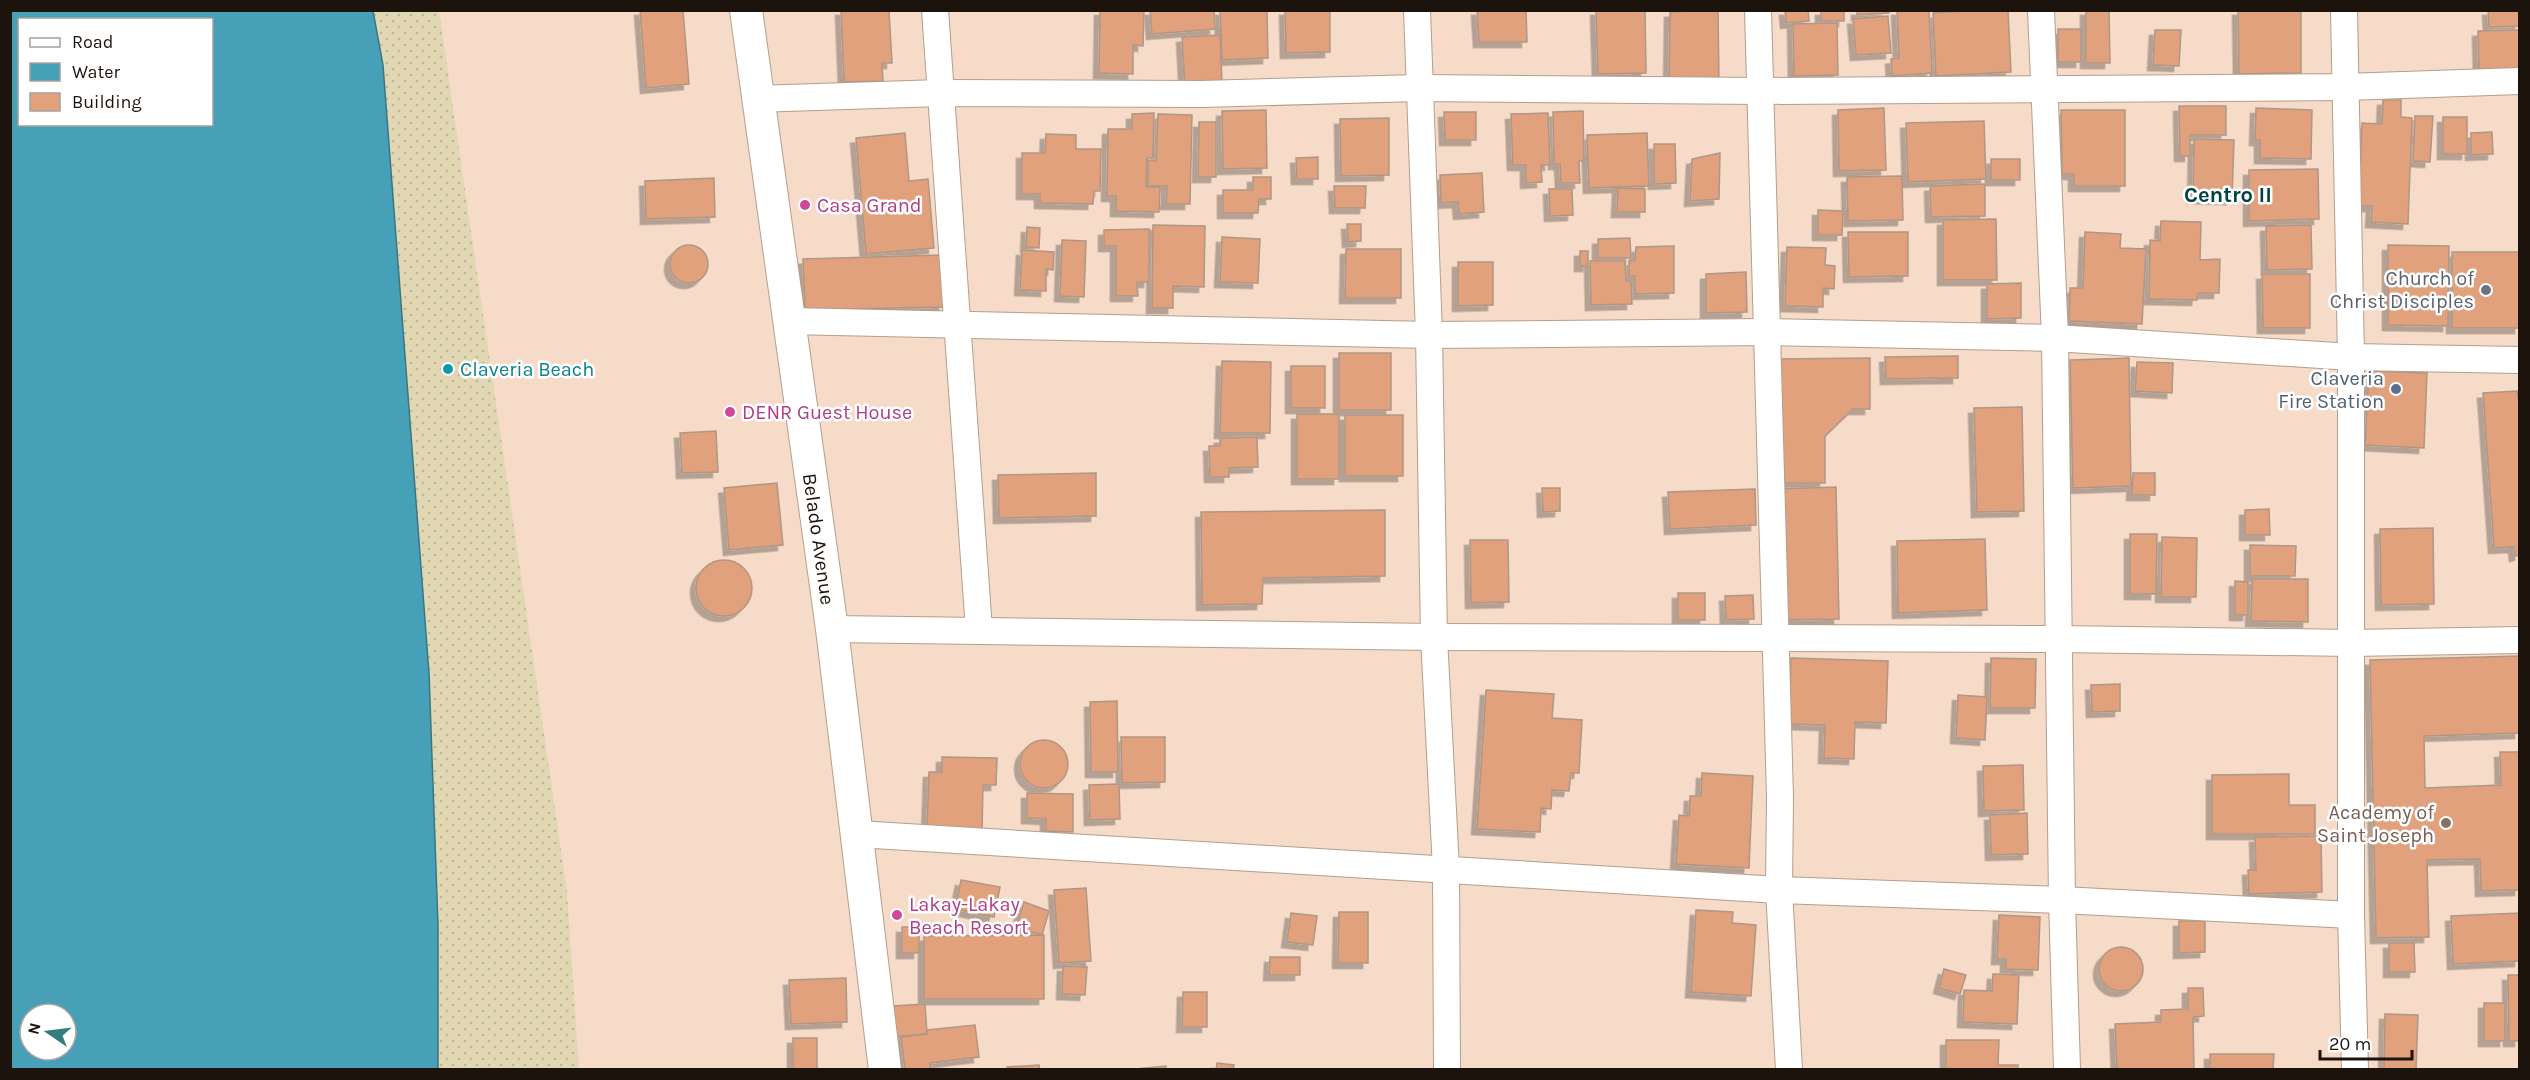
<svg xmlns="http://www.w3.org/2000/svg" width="2530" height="1080" font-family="Karla,sans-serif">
	<defs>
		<pattern id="sand-dots" width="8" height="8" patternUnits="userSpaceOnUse" patternTransform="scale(1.5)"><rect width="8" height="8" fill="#e1d7b2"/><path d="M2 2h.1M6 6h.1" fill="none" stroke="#c0b898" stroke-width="1.8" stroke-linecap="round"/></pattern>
		<filter id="shadow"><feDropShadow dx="-5.5" dy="5.5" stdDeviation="0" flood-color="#0004"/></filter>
	</defs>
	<rect width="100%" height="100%" fill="#f5dbc8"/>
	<polygon fill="url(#sand-dots)" points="373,11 439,11 567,892 579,1069 438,1069 438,925 429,673 383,65"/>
	<path fill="#46a0b8" stroke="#397684" stroke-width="1.5" fill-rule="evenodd" d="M10,11h363l10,54 46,608 9,252v144h-427zM20,20h192v104h-192zM30,1014h36v36h-36z"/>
	<g fill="#e1a17b" stroke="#b09686" stroke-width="1.5" filter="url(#shadow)">
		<polygon points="640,10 683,10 689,84 646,88"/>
		<polygon points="841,10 889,10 892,63 882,63 883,81 844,82"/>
		<polygon points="1100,10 1144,10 1143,46 1133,45 1133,74 1099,73"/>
		<polygon points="1150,10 1214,10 1215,29 1152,34"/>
		<polygon points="1220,10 1267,10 1268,58 1222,60"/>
		<polygon points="1285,10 1330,10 1330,52 1286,53"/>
		<polygon points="1477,10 1526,10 1527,42 1479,42"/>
		<polygon points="1596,10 1645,10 1646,73 1598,74"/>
		<polygon points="1718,10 1719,83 1669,82 1670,12"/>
		<polygon points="1785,10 1808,10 1809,21 1786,23"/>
		<rect x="1821" y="10" width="23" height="11"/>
		<polygon points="1857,10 1888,10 1889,13 1857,15"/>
		<polygon points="1897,10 1929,10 1932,73 1892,76 1891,59 1899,58"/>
		<polygon points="1982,10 2008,10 2011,72 1936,76 1933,13"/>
		<polygon points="2086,10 2109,10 2110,63 2086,63"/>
		<polygon points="2238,10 2301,10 2301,73 2239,74"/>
		<polygon points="2488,10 2520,10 2520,26 2489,27"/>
		<polygon points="1888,16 1891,53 1856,55 1853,19"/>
		<polygon points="1837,23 1838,75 1794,76 1793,24"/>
		<rect x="2058" y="29" width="23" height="33"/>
		<polygon points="2155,30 2181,30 2179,66 2153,65"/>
		<polygon points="2520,30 2520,69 2479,70 2478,31"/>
		<polygon points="1220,35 1222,83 1185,90 1182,37"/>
		<polygon points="2383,100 2401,100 2401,117 2412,118 2408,224 2371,222 2372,206 2359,206 2362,123 2382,124"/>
		<polygon points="2179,106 2226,106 2226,135 2190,135 2190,156 2180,156"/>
		<polygon points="1884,108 1886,170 1839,171 1838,110"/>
		<polygon points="2256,108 2312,110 2311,159 2260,158 2260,140 2255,140"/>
		<polygon points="1266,110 1267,168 1223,169 1222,111"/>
		<polygon points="2061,110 2125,110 2125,186 2074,186 2074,174 2062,174"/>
		<polygon points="1583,111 1584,161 1579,161 1580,183 1561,183 1560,164 1554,164 1553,112"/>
		<polygon points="1444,112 1476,112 1476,140 1445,140"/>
		<polygon points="1154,113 1153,158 1147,158 1146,187 1160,187 1159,212 1116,211 1116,196 1107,196 1108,129 1132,129 1132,114"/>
		<polygon points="1548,113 1550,165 1541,165 1542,182 1526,183 1526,165 1513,165 1511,114"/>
		<polygon points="1158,114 1192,115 1190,204 1166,204 1167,186 1148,186 1148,160 1156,161"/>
		<polygon points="2415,116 2433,116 2430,162 2413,161"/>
		<rect x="2443" y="117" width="24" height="37"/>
		<polygon points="1389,118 1389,175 1341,176 1340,119"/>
		<polygon points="1984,121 1986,179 1908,182 1906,123"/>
		<polygon points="1199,122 1216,122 1216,177 1198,177"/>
		<polygon points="2492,132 2493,154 2471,155 2471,133"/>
		<polygon points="905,133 909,181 928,179 934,248 866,254 856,138"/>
		<polygon points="1647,133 1649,186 1589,188 1587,135"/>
		<polygon points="1046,134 1076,135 1076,149 1101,149 1100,191 1094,191 1093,204 1040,203 1040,194 1022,194 1022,153 1045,153"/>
		<polygon points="2194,139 2234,140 2232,199 2193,198"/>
		<polygon points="1654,144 1675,144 1676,183 1654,184"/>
		<polygon points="1720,153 1719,199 1690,201 1692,159"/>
		<polygon points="1318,157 1318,179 1297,179 1296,158"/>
		<rect x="1991" y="159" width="29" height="21"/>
		<polygon points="2318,169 2319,219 2249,221 2249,170"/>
		<polygon points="1482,173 1484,212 1459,214 1458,202 1441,203 1440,175"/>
		<polygon points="1902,176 1903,220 1848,221 1847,177"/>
		<polygon points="1253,177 1271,177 1271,199 1259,199 1258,213 1223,213 1223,190 1253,190"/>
		<polygon points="714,178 715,217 646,219 645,181"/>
		<polygon points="1985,184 1985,216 1931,217 1930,186"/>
		<polygon points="1334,186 1366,186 1365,208 1335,208"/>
		<polygon points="1618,188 1645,189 1645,212 1617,212"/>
		<polygon points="1549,189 1572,189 1573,215 1550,216"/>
		<polygon points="1818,210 1843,211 1842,235 1818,235"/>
		<polygon points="1996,219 1997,280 1943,280 1943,220"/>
		<polygon points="2161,221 2201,222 2200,260 2220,259 2219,293 2198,293 2197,300 2149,299 2150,240 2160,241"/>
		<polygon points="1347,224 1361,224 1361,241 1348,242"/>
		<polygon points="1153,225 1205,226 1204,287 1173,286 1173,308 1152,308"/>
		<polygon points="2311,225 2312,269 2267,270 2266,226"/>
		<polygon points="1027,227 1040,228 1039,248 1026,247"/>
		<polygon points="1149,229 1149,282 1137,282 1138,296 1116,296 1116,246 1104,246 1104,230"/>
		<polygon points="1848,232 1908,232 1908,276 1849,277"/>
		<polygon points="2085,232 2121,234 2120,248 2146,249 2142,324 2069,321 2070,288 2083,288"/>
		<polygon points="1222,237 1260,239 1258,283 1220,282"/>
		<polygon points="1630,238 1631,258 1598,258 1598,239"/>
		<polygon points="1062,240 1086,241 1084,297 1060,296"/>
		<circle cx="689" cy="264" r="19"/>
		<polygon points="2388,245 2449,246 2448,326 2388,325"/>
		<polygon points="1674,246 1674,293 1635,294 1635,276 1629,276 1629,261 1635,260 1636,247"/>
		<polygon points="1787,247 1826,248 1825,265 1835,266 1834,289 1823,288 1823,307 1785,306"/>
		<polygon points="1346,249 1401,249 1401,298 1345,298"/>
		<polygon points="1022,250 1054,252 1053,270 1046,269 1046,291 1020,290"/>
		<rect x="1580" y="251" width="8" height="15"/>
		<rect x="2452" y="252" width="68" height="76"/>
		<polygon points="943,255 944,307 805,310 803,259"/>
		<polygon points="1590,261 1625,261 1626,281 1631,281 1632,304 1591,305"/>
		<polygon points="1458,262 1493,262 1493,305 1458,306"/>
		<polygon points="1746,272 1747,312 1706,313 1706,274"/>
		<polygon points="2262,274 2310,274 2310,328 2263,328"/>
		<polygon points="2021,283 2021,318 1987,319 1987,284"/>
		<rect x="1339" y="353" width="52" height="57"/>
		<polygon points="1958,356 1958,378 1886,379 1885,357"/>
		<polygon points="1870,358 1870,409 1853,409 1825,436 1825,483 1777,483 1776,359"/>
		<polygon points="2129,358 2131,486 2073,488 2070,360"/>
		<polygon points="1222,361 1271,362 1270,433 1220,433"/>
		<polygon points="2137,362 2173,363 2172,393 2135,391"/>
		<rect x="1291" y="366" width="34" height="42"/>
		<polygon points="2369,371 2427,373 2424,448 2365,445"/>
		<polygon points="2517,391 2520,408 2520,555 2515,556 2514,547 2494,548 2483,393"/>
		<polygon points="2022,407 2024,511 1977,512 1974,408"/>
		<rect x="1297" y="414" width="42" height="65"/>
		<rect x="1345" y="415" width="58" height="61"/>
		<polygon points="716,431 718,472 682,473 680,433"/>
		<polygon points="1257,437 1258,467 1229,468 1229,477 1210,477 1209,446 1220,446 1220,438"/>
		<polygon points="1096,473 1096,516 999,518 998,475"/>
		<polygon points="2133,473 2155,473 2155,495 2132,495"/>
		<polygon points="777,483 783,545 729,550 724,488"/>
		<polygon points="1836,487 1839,619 1779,620 1777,489"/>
		<polygon points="1542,488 1560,488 1560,511 1543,512"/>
		<polygon points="1755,489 1756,525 1670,529 1668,492"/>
		<polygon points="2269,509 2270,535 2245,535 2245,510"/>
		<polygon points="1385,510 1385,576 1263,578 1262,604 1202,605 1201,512"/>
		<polygon points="2433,528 2434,604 2381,605 2380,529"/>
		<polygon points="2130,534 2157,534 2156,594 2130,594"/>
		<polygon points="2162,537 2197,538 2196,597 2161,597"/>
		<polygon points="1985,539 1987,610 1898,613 1897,541"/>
		<polygon points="1470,540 1508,540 1509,602 1471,603"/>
		<polygon points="2250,545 2296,546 2295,576 2250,576"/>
		<circle cx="724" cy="588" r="28"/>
		<polygon points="2252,579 2308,579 2308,622 2251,621"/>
		<polygon points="2235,581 2248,582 2248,615 2235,615"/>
		<rect x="1678" y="593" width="27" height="27"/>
		<polygon points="1753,595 1754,619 1726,620 1725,596"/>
		<polygon points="2520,656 2520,733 2424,736 2425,788 2501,785 2500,752 2520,752 2520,890 2481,891 2480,859 2427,860 2429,937 2376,938 2370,660"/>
		<polygon points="1791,658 1888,661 1886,723 1855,722 1854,759 1824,758 1825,725 1789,724"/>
		<polygon points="1991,658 2036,659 2035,708 1990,708"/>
		<polygon points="2120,684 2120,711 2092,712 2091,685"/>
		<polygon points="1486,690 1554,694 1552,718 1582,720 1579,773 1571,773 1569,791 1552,790 1551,809 1541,808 1540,832 1477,829"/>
		<polygon points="1958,695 1987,697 1985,740 1956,738"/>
		<polygon points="1117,701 1118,772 1091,772 1090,702"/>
		<polygon points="1121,737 1165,737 1165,782 1122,783"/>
		<circle cx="1044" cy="764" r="24"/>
		<polygon points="942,757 997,758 996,785 983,785 982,831 927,829 929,772 942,772"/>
		<polygon points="2023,765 2024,810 1984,811 1983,766"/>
		<polygon points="1702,773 1753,776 1749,868 1676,864 1679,815 1689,816 1690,796 1701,796"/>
		<polygon points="2289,774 2289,805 2315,805 2315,834 2212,834 2212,775"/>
		<polygon points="1119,784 1120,819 1090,820 1089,785"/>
		<polygon points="1027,793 1073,794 1073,832 1046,831 1046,819 1027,818"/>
		<polygon points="2027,813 2028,854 1991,855 1990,815"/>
		<polygon points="2321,836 2322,892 2249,894 2248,870 2256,870 2255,837"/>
		<polygon points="961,880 1000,887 994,917 955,909"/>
		<polygon points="1086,888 1091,961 1059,963 1054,890"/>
		<polygon points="1024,902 1049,911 1042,935 1016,927"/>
		<polygon points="1696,910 1733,912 1732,923 1756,925 1751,996 1691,992"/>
		<polygon points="1339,912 1368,912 1368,963 1338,963"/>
		<polygon points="1291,913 1317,916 1313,945 1287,942"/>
		<polygon points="2520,913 2520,961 2453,964 2451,916"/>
		<polygon points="1999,915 2040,917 2038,970 2006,969 2006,959 1997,959"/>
		<polygon points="2179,921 2205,921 2205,952 2179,953"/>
		<rect x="902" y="927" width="17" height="26"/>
		<polygon points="1044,935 1044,999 924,999 924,936"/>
		<polygon points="2389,943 2414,943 2415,972 2389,972"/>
		<circle cx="2121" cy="969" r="22"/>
		<polygon points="1270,957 1300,957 1300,975 1269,975"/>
		<polygon points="1063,966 1087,967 1085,995 1062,994"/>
		<polygon points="1944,969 1966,975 1960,994 1939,988"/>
		<polygon points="1993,974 2019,975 2017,1024 1963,1022 1964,990 1992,991"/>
		<polygon points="2508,975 2520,975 2520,1041 2509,1041"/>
		<polygon points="846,978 847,1022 791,1024 789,980"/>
		<polygon points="2188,988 2203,988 2204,1016 2193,1017 2194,1070 2117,1070 2115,1024 2161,1022 2161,1010 2188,1009"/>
		<polygon points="1183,992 1207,992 1207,1027 1182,1027"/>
		<rect x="2484" y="1003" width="21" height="38"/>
		<polygon points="925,1004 927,1034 895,1037 893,1006"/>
		<polygon points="2385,1014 2418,1015 2416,1070 2384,1070"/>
		<polygon points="975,1025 979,1057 930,1063 931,1070 905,1070 901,1037 927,1034 927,1030"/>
		<polygon points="793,1038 817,1038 817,1069 793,1070"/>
		<polygon points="1946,1040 1999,1040 1998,1065 2018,1065 2018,1070 1946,1070"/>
		<polygon points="2210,1054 2274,1054 2273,1070 2210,1070"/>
		<polygon points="1217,1063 1234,1065 1233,1070 1216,1070"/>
		<polygon points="1039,1065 1040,1070 1007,1070 1007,1067"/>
		<polygon points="1166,1066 1166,1070 1124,1070"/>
	</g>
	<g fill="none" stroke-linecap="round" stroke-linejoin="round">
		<g stroke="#b69e8c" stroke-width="28">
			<g id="minor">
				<polyline points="935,10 979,630"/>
				<polyline points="1417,10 1429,335 1434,637 1446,869 1447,1070"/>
				<polyline points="1758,10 1780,797 1779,890 1789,1070"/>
				<polyline points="2041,10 2055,338 2062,900 2067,1070"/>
				<polyline points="2344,10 2351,357 2351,915 2355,1070"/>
				<polyline points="757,99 941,93 1202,94 1419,88 1761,91 2345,87 2520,81"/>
				<polyline points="788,321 1429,335 1768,332 2055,338 2351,357 2520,360"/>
				<polyline points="832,629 1434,637 2058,639 2351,643 2520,640"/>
				<polyline points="857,834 1779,890 2062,900 2351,915"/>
			</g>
		</g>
		<g stroke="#b69e8c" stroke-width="34">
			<polyline id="tertiary" points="746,10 832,629 885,1070"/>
		</g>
		<use href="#minor" stroke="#fff" stroke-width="26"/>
		<use href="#tertiary" stroke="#fff" stroke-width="32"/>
	</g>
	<g fill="#d1479c" stroke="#fff" stroke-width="2">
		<circle cx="805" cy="205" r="6"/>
		<circle cx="730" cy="412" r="6"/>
		<circle cx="897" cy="915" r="6"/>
	</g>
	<circle fill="#6b7280" stroke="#fff" stroke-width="2" cx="2486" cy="290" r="6"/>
	<circle fill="#0f9aa8" stroke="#fff" stroke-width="2" cx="448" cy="369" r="6"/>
	<circle fill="#5c6f8a" stroke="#fff" stroke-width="2" cx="2396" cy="389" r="6"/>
	<circle fill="#8d6e63" stroke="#fff" stroke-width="2" cx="2446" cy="823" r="6"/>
	<g text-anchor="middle" stroke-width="5" stroke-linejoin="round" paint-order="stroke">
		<g font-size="20" fill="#b23c85" stroke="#fff" text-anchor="start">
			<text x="817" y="212">Casa Grand</text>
			<text x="742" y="419">DENR Guest House</text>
			<text x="909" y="911">Lakay-Lakay<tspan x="909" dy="23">Beach Resort</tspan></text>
		</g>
		<g font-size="20" fill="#5b616d" stroke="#fff" text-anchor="end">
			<text x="2474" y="285">Church of<tspan x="2474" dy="23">Christ Disciples</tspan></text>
		</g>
		<g font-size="20" fill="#0d838f" stroke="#fff" text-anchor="start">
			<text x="460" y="376">Claveria Beach</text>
		</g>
		<g font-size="20" fill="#4e5e75" stroke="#fff" text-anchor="end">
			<text x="2384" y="385">Claveria<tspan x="2384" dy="23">Fire Station</tspan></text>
		</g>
		<g font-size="20" fill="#1c130c" stroke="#fff">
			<text transform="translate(819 539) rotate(82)" y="7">Belado Avenue</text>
		</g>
		<g font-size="20" fill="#785e54" stroke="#fff" text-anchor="end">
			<text x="2434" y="819">Academy of<tspan x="2434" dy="23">Saint Joseph</tspan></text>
		</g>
		<g font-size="22" font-weight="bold" fill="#004243" stroke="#fff">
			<text x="2228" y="202">Centro II</text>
		</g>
	</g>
	<rect width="2530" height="1080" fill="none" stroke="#1c130c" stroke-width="24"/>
	<rect x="18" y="18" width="195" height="108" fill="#ffffff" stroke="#a4a19e" stroke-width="1.5"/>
	<rect x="30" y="38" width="30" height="9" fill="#ffffff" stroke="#a4a19e" stroke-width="1.5"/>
	<text x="72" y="48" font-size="18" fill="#1c130c">Road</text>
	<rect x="30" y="63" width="30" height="18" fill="#46a0b8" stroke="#a4a19e" stroke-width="1.5"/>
	<text x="72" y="78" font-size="18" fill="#1c130c">Water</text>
	<rect x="30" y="93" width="30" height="18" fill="#e1a17b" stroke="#a4a19e" stroke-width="1.5"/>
	<text x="72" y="108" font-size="18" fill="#1c130c">Building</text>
	<g transform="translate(48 1032) rotate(284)"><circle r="28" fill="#ffffff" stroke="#a4a19e" stroke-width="1.5"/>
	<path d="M0-4.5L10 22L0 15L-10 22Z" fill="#347d7d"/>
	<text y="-9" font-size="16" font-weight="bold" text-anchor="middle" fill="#1c130c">N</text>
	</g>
	<path d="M2320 1050v9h92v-9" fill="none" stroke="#1c130c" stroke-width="3"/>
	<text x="2329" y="1050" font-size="18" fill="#1c130c" stroke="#ffffff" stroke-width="4.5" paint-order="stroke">20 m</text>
</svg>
